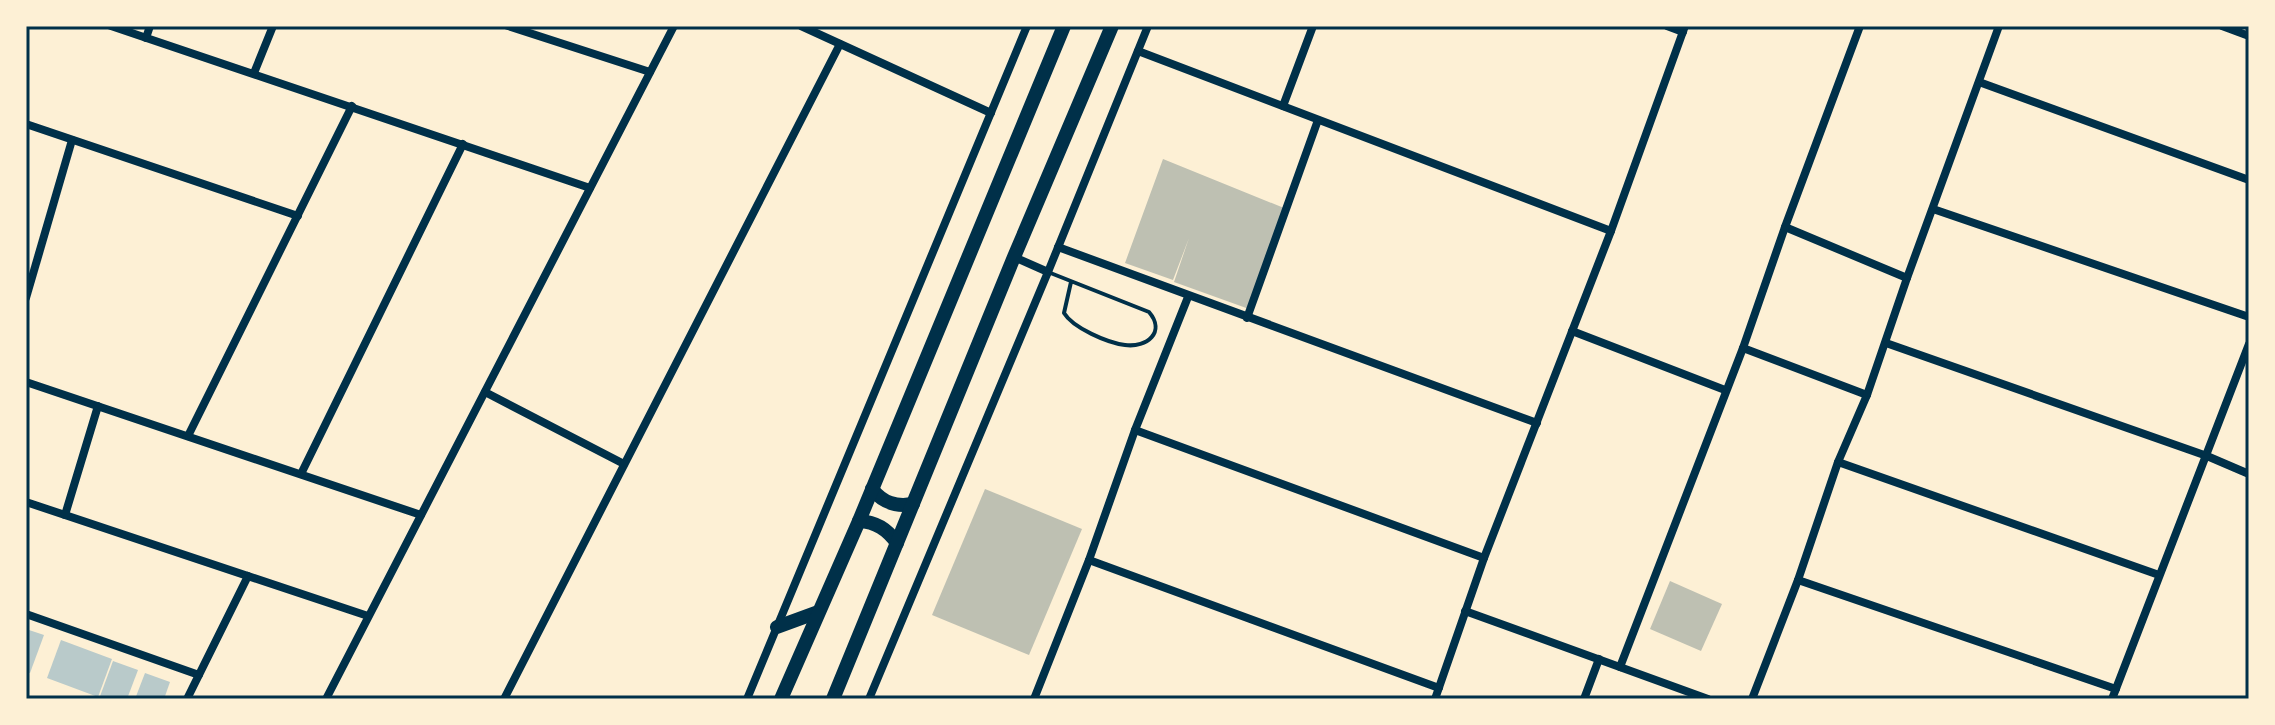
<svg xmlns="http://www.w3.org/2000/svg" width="2275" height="725" font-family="'Asap Condensed',sans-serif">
	<rect width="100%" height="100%" fill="#fdf0d5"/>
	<g fill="#b9caca">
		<polygon points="26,629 44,635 30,673 26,672"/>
		<polygon points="61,640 112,659 98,697 47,678"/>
		<polygon points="113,661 138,670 127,699 99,699"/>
		<polygon points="145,673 170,682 164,699 135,699"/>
	</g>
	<g fill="#bec0b2">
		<polygon points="1163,159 1284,208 1249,309 1174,282 1189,238 1173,280 1125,263"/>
		<polygon points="985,489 1082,529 1029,655 932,615"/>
		<polygon points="1670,581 1722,604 1701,651 1650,629"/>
	</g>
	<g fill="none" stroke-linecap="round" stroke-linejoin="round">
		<path stroke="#003049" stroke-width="4" d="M1048,272l101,40c17,20 -2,36 -24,33 -17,-2 -52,-17 -61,-32l7,-31"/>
		<g stroke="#003049" stroke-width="8">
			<polyline points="111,26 590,188"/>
			<polyline points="508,26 650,72"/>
			<polyline points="801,26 991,113"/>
			<polyline points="1667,26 1683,32"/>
			<polyline points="2222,26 2249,36"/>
			<polyline points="146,38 150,26"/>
			<polyline points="1138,51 1611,231"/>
			<polyline points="254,73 273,26"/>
			<polyline points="1979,82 2249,180"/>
			<polyline points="1283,106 1313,26"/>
			<polyline points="26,124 298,216"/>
			<polyline points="1933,209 2249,317"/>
			<polyline points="1785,227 1907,278"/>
			<polyline points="1058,247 1537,423"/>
			<polyline points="1014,257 1048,272"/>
			<polyline points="26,298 72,140"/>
			<polyline points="1247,318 1318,120"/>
			<polyline points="1572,331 1725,390"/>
			<polyline points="1886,343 2207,456 2249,474"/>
			<polyline points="1743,348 1867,395"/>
			<polyline points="26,382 421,515"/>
			<polyline points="485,392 624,464"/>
			<polyline points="1135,430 1484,558"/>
			<polyline points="188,436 352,106"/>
			<polyline points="1838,462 2159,575"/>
			<polyline points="301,474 463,144"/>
			<polyline points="26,502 368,616"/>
			<polyline points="65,515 98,406"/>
			<polyline points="1089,560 1439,688"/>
			<polyline points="1798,580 2116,689"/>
			<polyline points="1465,611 1708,699"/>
			<polyline points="26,614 199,675"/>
			<polyline points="1620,667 1743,348 1785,227 1860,26"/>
			<polyline points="187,699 248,576"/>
			<polyline points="326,699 674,26"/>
			<polyline points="504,699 840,44"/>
			<polyline points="747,699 1027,26"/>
			<polyline points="869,699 1048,272 1148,26"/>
			<polyline points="1034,699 1089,560 1135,430 1188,297"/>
			<polyline points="1435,699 1484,558 1611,231 1685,26"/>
			<polyline points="1584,699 1599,659"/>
			<polyline points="1752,699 1798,580 1838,462 1867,395 1907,278 1999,26"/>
			<polyline points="2112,699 2249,344"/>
		</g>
		<g stroke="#003049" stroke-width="14">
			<path d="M872,489c11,14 24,18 41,15"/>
			<path d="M859,521c17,1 28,8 38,22"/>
			<polyline points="777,627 818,612"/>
			<polyline points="781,699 859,521 1064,26"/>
			<polyline points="833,699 1014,257 1112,26"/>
		</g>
	</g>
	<rect width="2275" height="725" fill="none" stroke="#fdf0d5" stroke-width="56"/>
	<rect x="28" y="28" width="2219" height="669" fill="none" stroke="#003049" stroke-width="3"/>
</svg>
